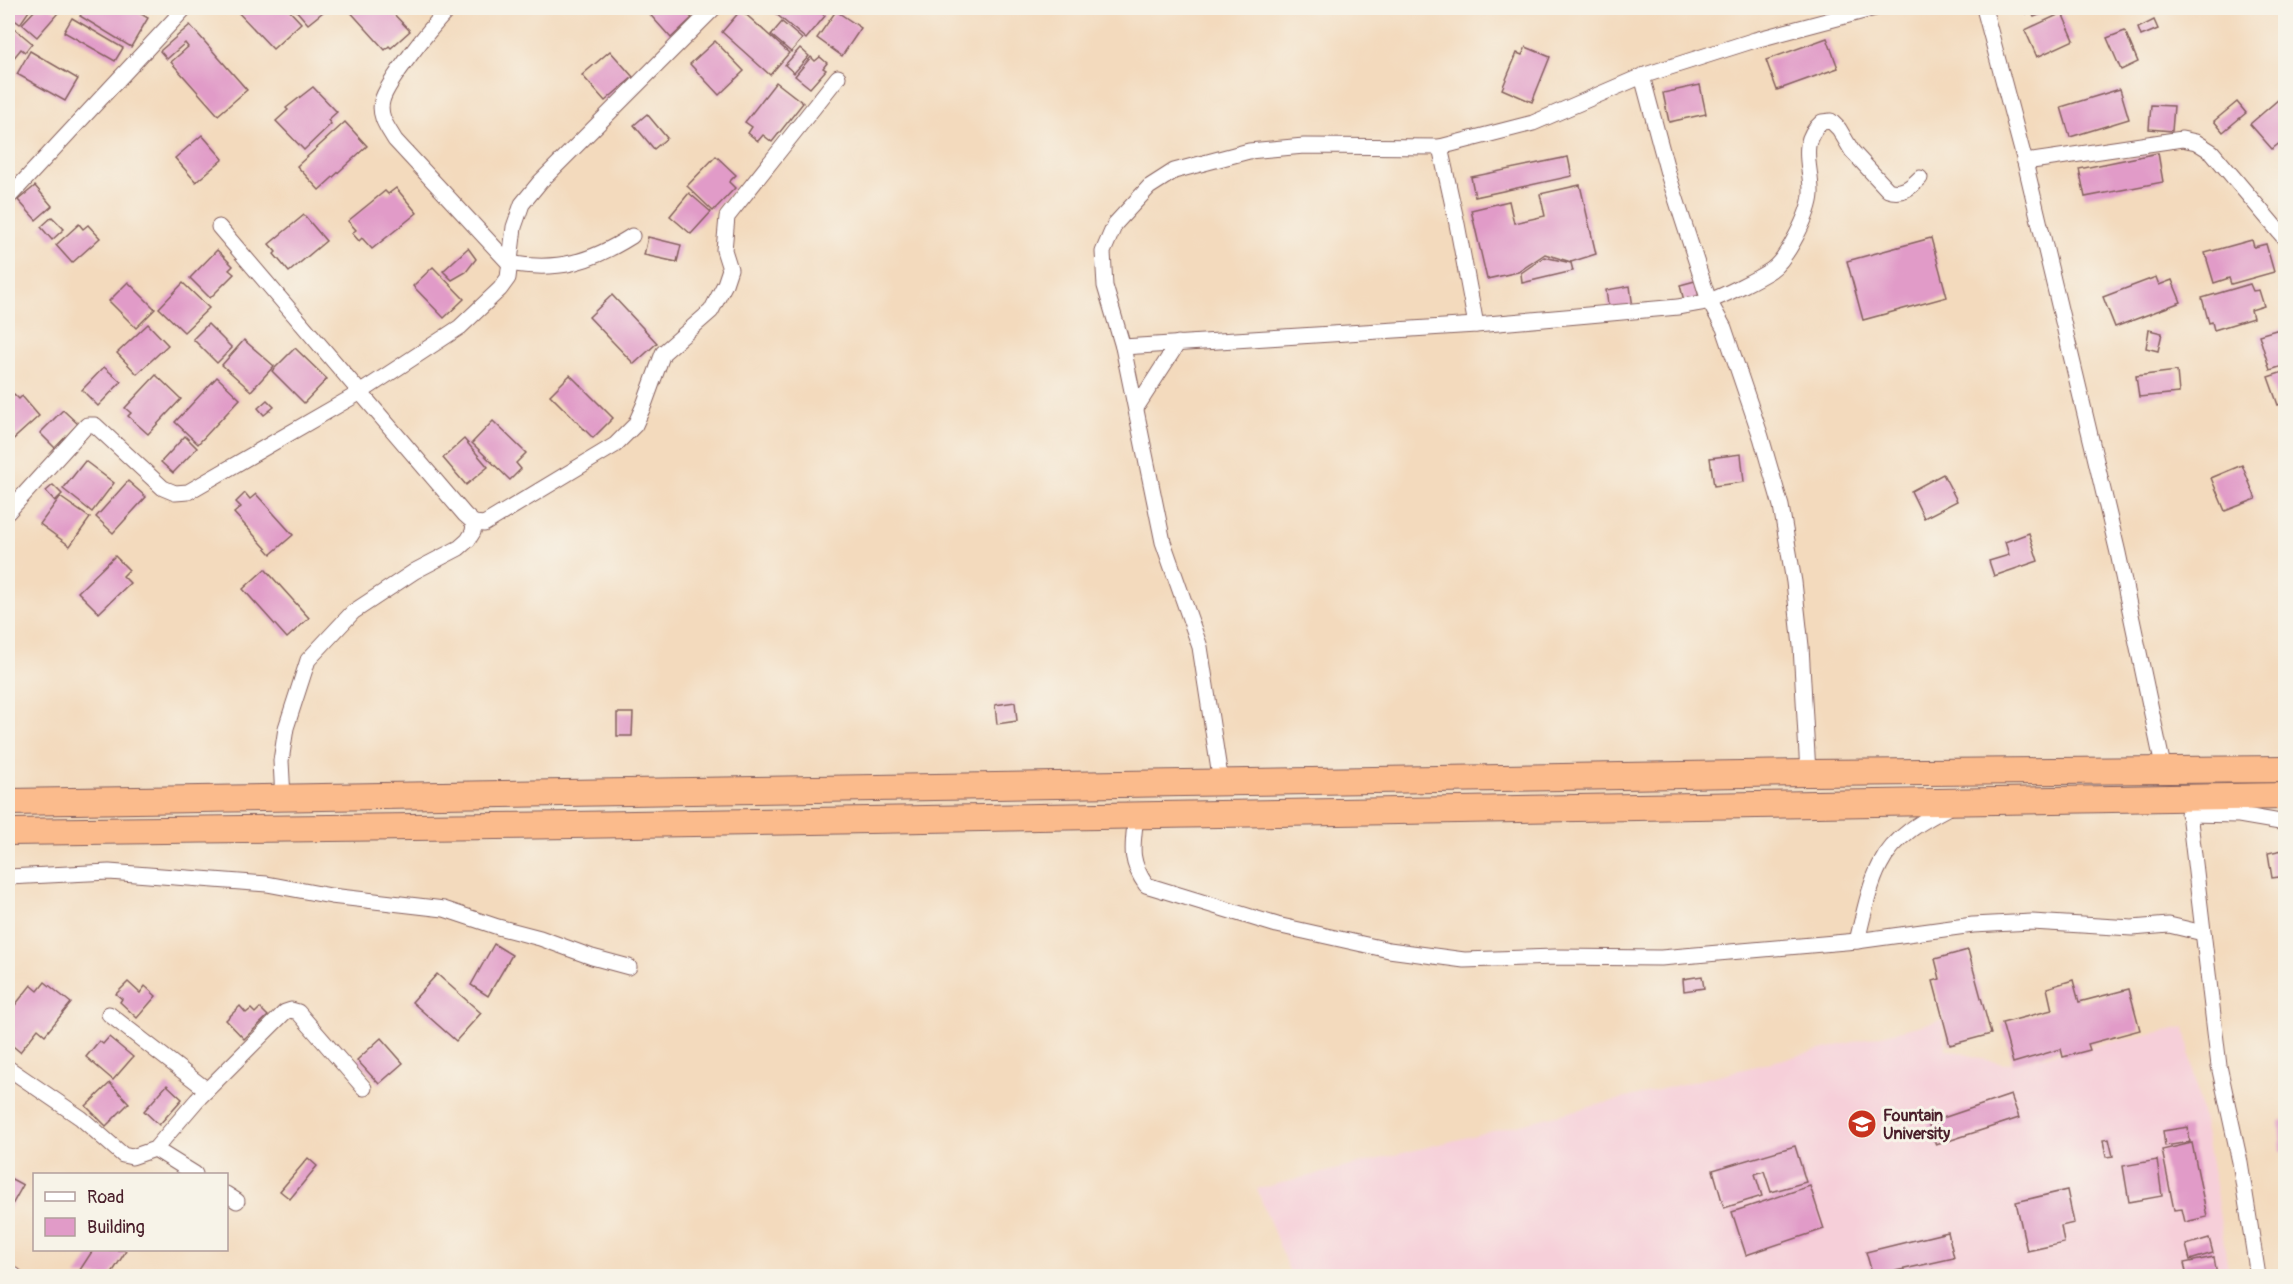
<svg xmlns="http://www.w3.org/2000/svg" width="2293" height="1284" font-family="Pangolin,sans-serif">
	<rect width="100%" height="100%" fill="#f7f3e8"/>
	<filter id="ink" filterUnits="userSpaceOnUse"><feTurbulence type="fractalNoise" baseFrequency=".0167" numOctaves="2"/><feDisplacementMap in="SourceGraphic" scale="12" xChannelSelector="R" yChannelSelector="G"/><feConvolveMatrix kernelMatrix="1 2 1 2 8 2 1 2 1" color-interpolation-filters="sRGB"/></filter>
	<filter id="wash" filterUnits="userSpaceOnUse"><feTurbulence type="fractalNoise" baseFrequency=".008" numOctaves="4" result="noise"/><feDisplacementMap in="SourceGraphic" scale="24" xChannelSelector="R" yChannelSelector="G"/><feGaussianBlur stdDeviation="1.35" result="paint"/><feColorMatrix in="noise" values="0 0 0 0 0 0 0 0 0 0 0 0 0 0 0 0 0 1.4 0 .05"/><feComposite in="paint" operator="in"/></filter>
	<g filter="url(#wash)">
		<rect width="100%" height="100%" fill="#f3dabd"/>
		<polygon fill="#f6cfd9" points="1942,1020 1946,1049 2003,1064 2185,1027 2215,1185 2229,1276 1291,1276 1257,1189"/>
		<g id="blocks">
			<g fill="#e19bc8">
				<polygon points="8,8 31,8 20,24 8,15"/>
				<polygon points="37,8 51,8 58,13 37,37 22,24"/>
				<polygon points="85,8 131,8 148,18 131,47 80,16"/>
				<polygon points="234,8 287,8 301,23 273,49"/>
				<polygon points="294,8 328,8 308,24"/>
				<polygon points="347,8 388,8 410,31 391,48 389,46 385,50"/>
				<polygon points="647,8 682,8 692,18 671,38 645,9"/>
				<polygon points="769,8 815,8 825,16 806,39"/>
				<polygon points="2023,8 2055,8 2034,17 2031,11 2026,14"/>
				<polygon points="741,10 789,53 770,75 722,32"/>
				<polygon points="836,11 861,28 842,56 817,38"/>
				<polygon points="2062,13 2074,40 2037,57 2025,30"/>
				<polygon points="72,18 123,48 115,61 64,32"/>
				<polygon points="2154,20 2158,29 2141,36 2138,28"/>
				<polygon points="782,22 802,39 791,52 771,35"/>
				<polygon points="190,25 247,90 218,115 171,62 188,47 185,43 167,59 160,51"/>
				<polygon points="14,28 32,43 25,52 21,49 8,65 8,37"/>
				<polygon points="2125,31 2138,62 2121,70 2107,38"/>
				<polygon points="1827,38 1838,68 1777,90 1766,60"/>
				<polygon points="715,41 744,71 719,95 690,64"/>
				<polygon points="1526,47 1550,57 1532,102 1502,89 1517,53 1522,55"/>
				<polygon points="800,48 809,56 794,73 785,65"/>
				<polygon points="30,51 78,79 65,101 17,74"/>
				<polygon points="610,51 633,77 605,101 582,75"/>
				<polygon points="811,57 815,61 820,57 827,63 823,68 826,70 810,88 795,76"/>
				<polygon points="776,82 803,103 772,142 763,135 758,141 748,133 752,127 745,122"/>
				<polygon points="1700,85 1706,114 1669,122 1663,93"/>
				<polygon points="313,87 337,112 328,120 331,124 304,150 276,121 288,110 286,108"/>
				<polygon points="2120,89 2129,119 2070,137 2061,107"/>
				<polygon points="2286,93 2286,138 2272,149 2250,124"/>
				<polygon points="2237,102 2246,113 2223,132 2214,121"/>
				<polygon points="2151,105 2174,106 2172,131 2149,129"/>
				<polygon points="647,114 667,138 654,149 634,125"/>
				<polygon points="345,122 367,146 319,190 297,166"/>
				<polygon points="202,135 223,159 196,182 175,158"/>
				<polygon points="2158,153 2163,182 2085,197 2079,169"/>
				<polygon points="716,156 736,175 729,182 735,188 713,211 687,186"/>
				<polygon points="1568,157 1572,176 1475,197 1471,177"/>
				<polygon points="1580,185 1596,254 1571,262 1545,254 1518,272 1487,279 1471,210 1509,201 1514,223 1545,216 1540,194"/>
				<polygon points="35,186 52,206 36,220 18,200"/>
				<polygon points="396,188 417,213 372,249 362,238 359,241 352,233 356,230 348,221 385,191 388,194"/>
				<polygon points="689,193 711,212 691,234 670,216"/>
				<polygon points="304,215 326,241 289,272 274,254 276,252 269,244"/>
				<polygon points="52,217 64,229 52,240 41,227"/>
				<polygon points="79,224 83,229 88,225 100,238 72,263 56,245"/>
				<polygon points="648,237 681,245 677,262 644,255"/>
				<polygon points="1931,238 1947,297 1863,320 1847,261"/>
				<polygon points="2252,240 2254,247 2266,244 2274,272 2231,284 2229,278 2214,283 2205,253"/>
				<polygon points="468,248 476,259 466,272 452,280 443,271"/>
				<polygon points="217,250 233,266 229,270 234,274 210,298 190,278"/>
				<polygon points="1544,257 1571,263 1573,271 1522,283 1521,273"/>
				<polygon points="433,267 464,299 444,318 413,286"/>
				<polygon points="2156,277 2159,285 2172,280 2181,302 2115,327 2103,297"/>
				<polygon points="1695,281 1700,301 1685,305 1680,285"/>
				<polygon points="128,282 155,309 136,328 109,301"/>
				<polygon points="183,283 209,308 184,332 159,308"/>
				<polygon points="2250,284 2253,291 2259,290 2264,306 2251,310 2253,318 2214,330 2212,322 2209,323 2202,298"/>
				<polygon points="1630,286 1633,308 1609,311 1606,290"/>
				<polygon points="612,295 657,343 634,364 589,317"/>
				<polygon points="148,324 168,345 137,374 117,353"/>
				<polygon points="208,324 232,348 217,363 193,339"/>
				<polygon points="2286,327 2286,365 2270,370 2259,335"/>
				<polygon points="2149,330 2162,333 2158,351 2146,348"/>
				<polygon points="244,340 274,366 251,391 222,365"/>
				<polygon points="295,348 327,379 304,403 272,371"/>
				<polygon points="104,367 121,382 98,406 82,390"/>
				<polygon points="2177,371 2179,393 2139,397 2136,376"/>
				<polygon points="2286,371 2286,402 2278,405 2268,377"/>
				<polygon points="156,375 181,399 148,434 128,416 131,413 125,408"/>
				<polygon points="570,375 613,418 593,438 550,395"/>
				<polygon points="217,377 240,399 198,444 175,422"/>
				<polygon points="14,394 19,399 22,396 39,416 8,444 8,399"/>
				<polygon points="267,400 274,407 264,415 258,408"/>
				<polygon points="63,410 78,424 55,448 40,433"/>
				<polygon points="493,421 526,453 516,463 521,469 510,480 472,443"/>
				<polygon points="185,436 197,448 173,473 161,462"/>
				<polygon points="464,439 488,467 466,485 443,458"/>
				<polygon points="1741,454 1744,482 1714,486 1710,458"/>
				<polygon points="85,461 114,483 92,512 63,489"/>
				<polygon points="2242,465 2256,499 2225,511 2211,478"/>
				<polygon points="1943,474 1957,501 1924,518 1911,491"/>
				<polygon points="128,481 146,497 113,533 96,517"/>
				<polygon points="53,485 62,494 55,501 46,491"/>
				<polygon points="245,493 250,499 256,494 293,535 271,554 234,513 241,507 236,502"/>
				<polygon points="60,497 90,518 70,546 40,524"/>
				<polygon points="2029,533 2038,561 1994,576 1989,561 2009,555 2005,542"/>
				<polygon points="115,556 129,570 123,576 130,583 99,613 78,592"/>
				<polygon points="265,569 309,618 287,638 243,589"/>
				<polygon points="1015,702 1017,721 997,724 995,705"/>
				<polygon points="617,713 633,713 632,736 617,736"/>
				<polygon points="2283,850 2286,876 2272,878 2268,853"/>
				<polygon points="494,944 512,955 488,996 471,985"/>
				<polygon points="1968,950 1991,1034 1950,1045 1933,981 1940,979 1935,959"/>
				<polygon points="437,974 481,1013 456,1041 412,1002"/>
				<polygon points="1702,976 1704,988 1684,991 1683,979"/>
				<polygon points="2073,980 2079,1002 2129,989 2140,1030 2088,1044 2090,1050 2063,1057 2061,1049 2013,1063 2002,1023 2052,1010 2047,988"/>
				<polygon points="45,982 71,1003 45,1035 38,1029 20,1052 8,1042 8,1014 31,985 38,991"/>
				<polygon points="128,982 140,993 145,986 156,996 137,1018 120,1002 122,999 116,994"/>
				<polygon points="240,1006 246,1013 251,1009 255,1013 260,1008 268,1016 244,1039 226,1020"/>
				<polygon points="109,1037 133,1057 113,1080 86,1057 99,1041 103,1044"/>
				<polygon points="381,1038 403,1063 379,1084 357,1060"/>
				<polygon points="110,1083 129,1103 106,1126 86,1106"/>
				<polygon points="167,1085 182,1099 159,1125 144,1111"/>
				<polygon points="2011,1095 2019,1118 1936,1145 1928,1123"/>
				<polygon points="2286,1120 2286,1152 2281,1152 2279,1121"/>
				<polygon points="2188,1127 2190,1142 2165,1146 2163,1131"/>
				<polygon points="2109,1139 2113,1156 2106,1157 2103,1140"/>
				<polygon points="2192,1143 2207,1217 2185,1222 2182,1209 2174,1210 2162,1150"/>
				<polygon points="1795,1146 1806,1182 1771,1192 1764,1171 1755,1174 1762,1196 1724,1208 1713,1170"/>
				<polygon points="308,1158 317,1166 290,1199 280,1191"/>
				<polygon points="2157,1160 2162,1196 2129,1202 2123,1166"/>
				<polygon points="8,1177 23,1185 8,1212"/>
				<polygon points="1810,1186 1824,1229 1746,1255 1732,1212"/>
				<polygon points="2067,1190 2074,1223 2061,1226 2064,1243 2027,1251 2016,1202"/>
				<polygon points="1948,1232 1954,1258 1873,1276 1866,1252"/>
				<polygon points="2209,1238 2213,1253 2190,1260 2186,1245"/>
				<polygon points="93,1250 124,1250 126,1251 110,1276 76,1276"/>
				<polygon points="2214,1257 2217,1276 2187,1276 2184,1263"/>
			</g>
		</g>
	</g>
	<g filter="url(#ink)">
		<use href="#blocks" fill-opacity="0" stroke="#85605e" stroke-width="1.5"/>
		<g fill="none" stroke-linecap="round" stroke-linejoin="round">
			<g stroke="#85605e" stroke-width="17">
				<g id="minor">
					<path d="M450,8c-15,14 -64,75 -68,93 -4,15 6,27 13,39l114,123c48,9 82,-1 123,-27"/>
					<polyline points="1984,8 2025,162 2118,553 2164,771"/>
					<polyline points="2284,8 2286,9"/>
					<polyline points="1642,76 1669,177 1709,301 1724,328 1761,437 1781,506 1794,582 1801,646 1808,773"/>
					<polyline points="1440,147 1457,224 1476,325"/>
					<polyline points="2025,162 2182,139 2196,142 2212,152 2286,240"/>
					<polyline points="8,198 185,8"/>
					<polyline points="219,227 465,515 474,523 484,524 615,445 635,425 644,405 663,353 711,311 725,284 730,269 724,250 727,217 838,77"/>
					<path d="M1123,347l353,-22 202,-18c10,-2 22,-3 31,-6 14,-5 50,-23 62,-31 16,-11 39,-57 40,-76 1,-27 -14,-51 11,-72l9,-1 8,8 13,22 36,39c14,5 23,-3 32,-12"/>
					<polyline points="1136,408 1178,343"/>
					<polyline points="8,512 87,425 95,425 163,488 175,493 188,492 361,392 460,327 500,289 508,278 514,227 522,204 540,182 714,8"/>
					<polyline points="1221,783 1200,647 1163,542 1123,347 1105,286 1103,252 1115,224 1149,187 1174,171 1249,151 1304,146 1440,147 1533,123 1642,76 1755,40 1875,8"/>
					<polyline points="2187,796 2219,1066 2240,1162 2258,1276"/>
					<polyline points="283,798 281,761 286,728 308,660 353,612 415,571 459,548 468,540 473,532 474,523"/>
					<polyline points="2188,814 2239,815 2286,823"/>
					<path d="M1136,815c-3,31 -8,44 10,70l131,40 112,25 75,10 91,-3 106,1 196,-17 116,-16 59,-3 100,6 37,-3 34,8"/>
					<polyline points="8,877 109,872 267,884 331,896 444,909 498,927 540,938 592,957 629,967"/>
					<path d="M1857,941c6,-24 12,-55 23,-76 14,-29 44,-45 71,-59"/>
					<polyline points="109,1014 207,1090"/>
					<polyline points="8,1068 81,1118 123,1155 132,1157 155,1149 197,1100 285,1012 291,1010 298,1012 364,1088"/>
					<polyline points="155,1149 195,1174"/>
					<polyline points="226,1194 237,1201"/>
					<polyline points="8,1272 15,1276"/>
				</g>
			</g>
			<g stroke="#85605e" stroke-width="28">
				<g id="trunk">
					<polyline points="8,802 1808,773 2286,769"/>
					<polyline points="8,832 572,825 2286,796"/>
				</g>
			</g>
			<use href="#minor" stroke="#fff" stroke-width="15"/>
			<use href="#trunk" stroke="#fbbb8c" stroke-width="26"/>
		</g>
	</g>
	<defs>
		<g id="university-disc" transform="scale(1.5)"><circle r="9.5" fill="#c8321e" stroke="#f7f3e8"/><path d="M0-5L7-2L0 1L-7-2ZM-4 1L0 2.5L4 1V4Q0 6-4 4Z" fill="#fff"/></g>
	</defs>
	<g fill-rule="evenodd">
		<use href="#university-disc" x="1862" y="1124"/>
	</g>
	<g text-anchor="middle" stroke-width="6" stroke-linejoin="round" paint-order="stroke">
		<g font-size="16" font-weight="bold" fill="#4a1f2b" stroke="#f7f3e8" text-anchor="start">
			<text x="1883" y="1121">Fountain<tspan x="1883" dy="18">University</tspan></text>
		</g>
	</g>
	<rect width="2293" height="1284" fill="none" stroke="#f7f3e8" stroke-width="30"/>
	<rect x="33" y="1173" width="195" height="78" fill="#f7f3e8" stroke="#b29e9c" stroke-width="1.5"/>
	<rect x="45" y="1192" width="30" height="9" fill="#ffffff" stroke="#b29e9c" stroke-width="1.5"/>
	<text x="87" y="1203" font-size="18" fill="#4a1f2b">Road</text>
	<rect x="45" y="1218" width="30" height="18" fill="#e19bc8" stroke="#b29e9c" stroke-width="1.5"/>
	<text x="87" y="1233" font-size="18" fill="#4a1f2b">Building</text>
</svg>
